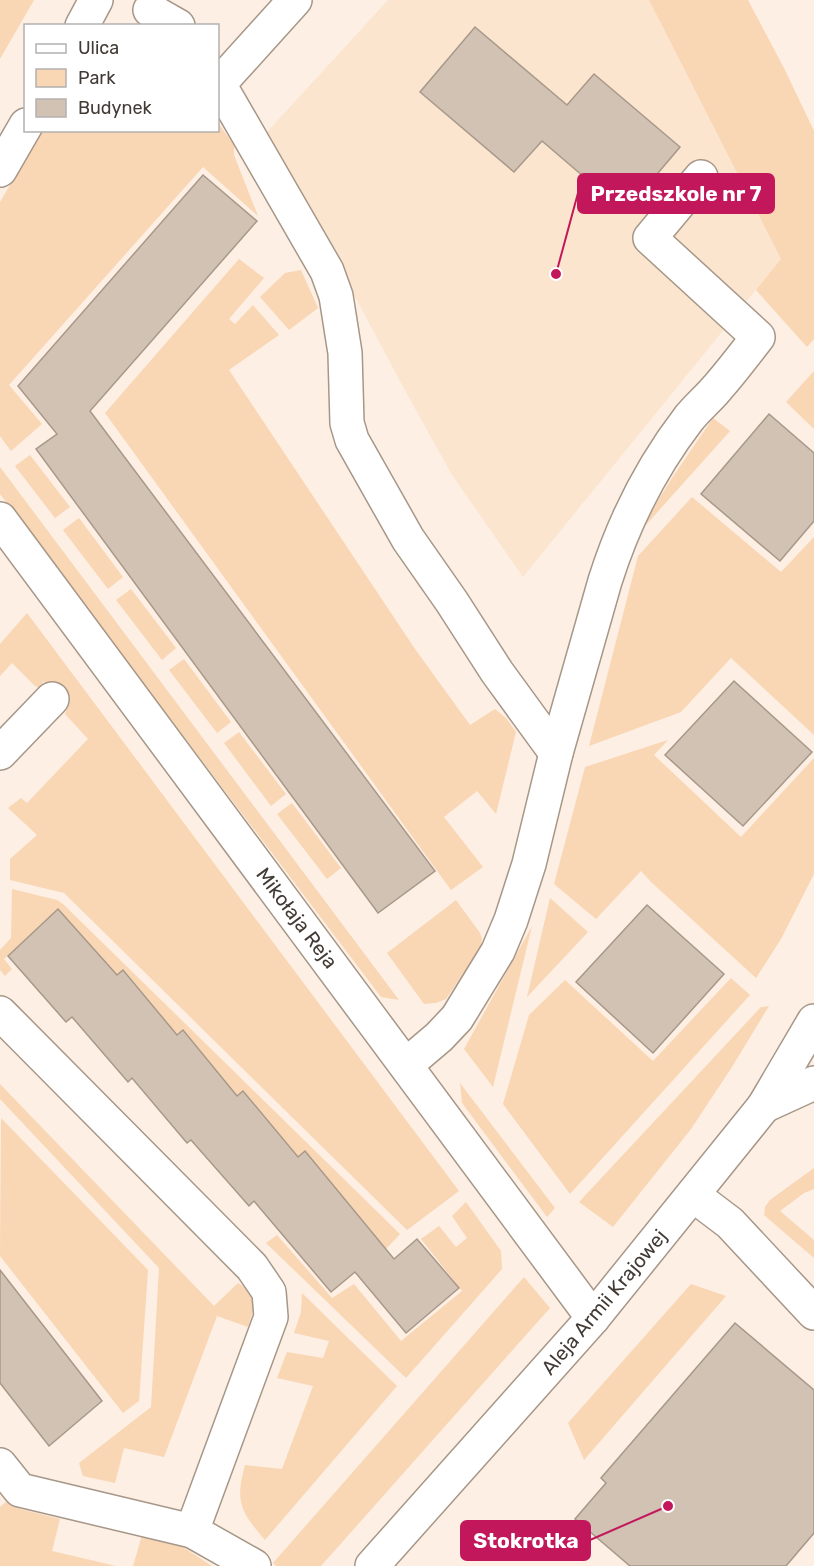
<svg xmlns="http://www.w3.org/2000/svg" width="814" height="1566" font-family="Rubik,sans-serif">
	<rect width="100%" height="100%" fill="#fdefe3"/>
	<polygon fill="#fbe5cf" points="388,0 649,0 781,259 523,577 452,475 408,396 267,132"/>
	<g fill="#f9d6b4">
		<polygon points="0,0 34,0 0,59"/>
		<polygon points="649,0 748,0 784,68 814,131 814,339 807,347 756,290 781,259"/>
		<polygon points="218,123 234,145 234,155 258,216 203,167 9,385 42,424 11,451 0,436 0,202 42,131 218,130"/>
		<polygon points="239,259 264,278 229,319 235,324 253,305 279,335 229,370 415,649 470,725 495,709 506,718 516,732 496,814 477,791 444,817 483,867 451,890 105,413"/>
		<polygon points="301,270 318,308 289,330 260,297 285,273"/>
		<polygon points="814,371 814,429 786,402"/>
		<polygon points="713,418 730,431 636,536 672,478"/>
		<polygon points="30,455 70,507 55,518 15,466"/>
		<polygon points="0,467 399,1000 381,997 0,494"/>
		<polygon points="692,497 781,572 814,537 814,735 731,658 681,712 589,746 638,556"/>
		<polygon points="79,518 123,577 108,589 63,530"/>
		<polygon points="131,589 176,648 162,660 116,600"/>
		<polygon points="27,613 459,1191 407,1230 64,893 10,880 10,859 37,835 8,808 21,798 27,803 88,739 65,714 68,707 44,681 39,688 35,686 12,663 0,676 0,644"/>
		<polygon points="184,659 231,722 217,733 169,670"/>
		<polygon points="239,732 286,794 271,806 224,743"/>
		<polygon points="668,740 654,755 741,837 814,758 814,874 781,939 756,978 651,882 641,871 596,919 554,884 585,767"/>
		<polygon points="292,803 341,868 327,879 277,814"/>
		<polygon points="12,889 57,900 63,904 400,1234 386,1249 305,1152 298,1157 244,1091 237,1096 183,1031 177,1035 124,970 117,975 58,909 4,959 12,969 5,976 0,970 0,950 11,938"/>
		<polygon points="550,898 588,932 527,997"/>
		<polygon points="456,900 480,933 482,939 481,947 446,999 436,1003 424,1004 387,953"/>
		<polygon points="532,926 493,1087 464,1049"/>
		<polygon points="731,978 750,995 570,1194 503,1104 529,1015 565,980 653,1061"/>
		<polygon points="769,1006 732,1067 691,1129 613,1227 579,1202 761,1007"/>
		<polygon points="460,1083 555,1208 547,1217 462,1103"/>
		<polygon points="0,1084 214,1306 238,1283 251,1291 255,1305 248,1327 217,1316 164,1457 124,1448 115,1483 83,1476 79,1463 151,1407 159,1268 0,1099"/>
		<polygon points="1,1118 148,1270 139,1401 123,1413 0,1256"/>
		<polygon points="814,1168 814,1189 804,1193 780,1211 814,1240 814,1258 764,1215 765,1207 770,1200"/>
		<polygon points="466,1202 501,1251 502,1269 406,1378 266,1243 277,1235 332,1298 354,1284 401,1341 462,1291 421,1239 439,1226 456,1247 467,1238 452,1216"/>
		<polygon points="524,1277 550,1308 321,1566 276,1566 273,1563"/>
		<polygon points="691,1284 726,1296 584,1460 568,1423"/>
		<path d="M302,1293l95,93 -132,154c-25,-29 -30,-38 -20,-75l37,4 31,-83 -36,-8 10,-26 36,6 6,-17 -35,-8 7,-21z"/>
		<polygon points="6,1502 20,1509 60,1519 52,1551 116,1566 0,1566 0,1507"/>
		<polygon points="142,1535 178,1544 212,1566 133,1566"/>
	</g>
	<g fill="#d2c2b3" stroke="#a79889" stroke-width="1.5">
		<polygon points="475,27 567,105 594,74 680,147 625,212 542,141 514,172 420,92"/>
		<polygon points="203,175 257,221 90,411 435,871 378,913 36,449 57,434 18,386"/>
		<polygon points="769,414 814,453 814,521 780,561 701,494"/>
		<polygon points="734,681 812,752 743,826 665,755"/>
		<polygon points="647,905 724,974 653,1053 576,982"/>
		<polygon points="58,909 117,975 123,970 177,1035 183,1030 237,1096 243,1091 298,1157 305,1151 394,1259 417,1239 459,1288 406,1333 355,1272 331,1292 254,1201 249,1206 191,1140 187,1143 132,1078 128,1082 72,1017 66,1022 8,956"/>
		<polygon points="0,1270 102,1401 49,1446 0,1383"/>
		<polygon points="735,1323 814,1390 814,1533 786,1566 630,1566 575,1519 606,1483 601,1478"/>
	</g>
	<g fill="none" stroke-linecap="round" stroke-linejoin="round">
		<g stroke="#a69788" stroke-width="36">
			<g id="minor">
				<polyline points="295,0 219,84 327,271 336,296 345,353 347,423 352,440 408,539 452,602 497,672 556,753"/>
				<polyline points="150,10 178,26"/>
				<polyline points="82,26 96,0"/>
				<polyline points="0,170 26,125"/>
				<polyline points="0,519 593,1318"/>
				<polyline points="0,753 52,699"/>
				<polyline points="0,1013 252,1267 269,1292 271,1317 192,1531"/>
				<path d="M406,1065l33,-28 18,-19 41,-67 13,-31 18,-56 27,-111 49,-172c18,-57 47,-115 84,-163 9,-11 20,-20 29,-31 14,-16 27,-33 40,-50l-108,-99 51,-61"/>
				<polyline points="764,1106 814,1083"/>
				<polyline points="693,1195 730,1223 814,1313"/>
				<polyline points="0,1465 20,1490 192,1531 254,1566"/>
				<polyline points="372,1566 593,1318 764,1106 814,1021"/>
			</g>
		</g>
		<use href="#minor" stroke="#fff" stroke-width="33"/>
	</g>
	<g text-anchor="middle" stroke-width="5" stroke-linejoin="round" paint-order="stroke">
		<g font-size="20" fill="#423b35" stroke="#fff">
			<text transform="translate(297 918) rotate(53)" y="7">Mikołaja Reja</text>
			<text transform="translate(604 1302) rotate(-50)" y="7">Aleja Armii Krajowej</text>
		</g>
	</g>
	<path fill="none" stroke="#c2185b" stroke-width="2" d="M556 274L578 193M668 1506L590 1540"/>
	<g fill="#c2185b" stroke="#fff" stroke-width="2">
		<circle cx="556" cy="274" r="6"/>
		<circle cx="668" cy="1506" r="6"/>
	</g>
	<g fill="#c2185b" stroke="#c2185b" stroke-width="2">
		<rect x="578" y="174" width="196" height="39" rx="6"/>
		<rect x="461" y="1521" width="129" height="39" rx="6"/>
	</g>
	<g font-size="21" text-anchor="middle" font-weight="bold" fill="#fff">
		<text x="676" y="201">Przedszkole nr 7</text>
		<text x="526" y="1548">Stokrotka</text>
	</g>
	<rect x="24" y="24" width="195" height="108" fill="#ffffff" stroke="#b3b1ae" stroke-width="1.5"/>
	<rect x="36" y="44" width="30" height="9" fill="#ffffff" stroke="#b3b1ae" stroke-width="1.5"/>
	<text x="78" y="54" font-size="18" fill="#423b35">Ulica</text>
	<rect x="36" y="69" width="30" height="18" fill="#f9d6b4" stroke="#b3b1ae" stroke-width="1.5"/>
	<text x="78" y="84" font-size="18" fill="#423b35">Park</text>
	<rect x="36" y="99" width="30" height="18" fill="#d2c2b3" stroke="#b3b1ae" stroke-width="1.5"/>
	<text x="78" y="114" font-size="18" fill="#423b35">Budynek</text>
</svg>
